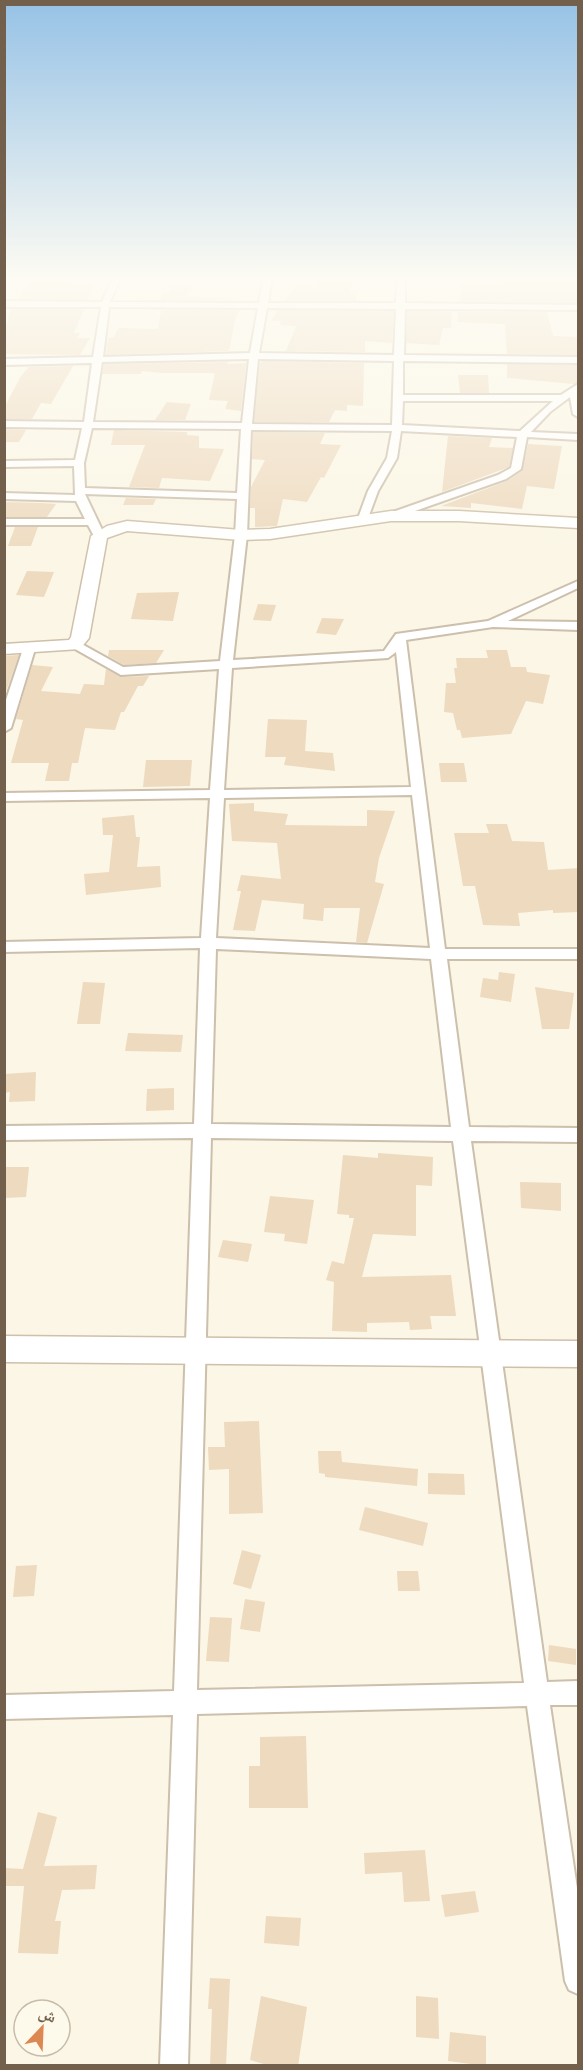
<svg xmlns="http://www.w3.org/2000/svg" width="583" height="2070" font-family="'Fira Sans Condensed','Noto Naskh Arabic',sans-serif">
	<rect width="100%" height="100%" fill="#fbf6e5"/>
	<g fill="#eedabf">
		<polygon points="316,277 354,279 350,292 356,293 356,301 285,301 296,286 316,288"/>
		<polygon points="502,277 565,277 562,281 579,282 577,303 460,301 462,283 503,284"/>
		<polygon points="73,278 70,285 93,285 88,300 18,299 31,279"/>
		<polygon points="172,286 194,287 186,297 245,299 161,300 162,293 170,293"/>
		<polygon points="11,309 84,309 74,333 80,333 77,338 90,338 80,355 4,354 4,334"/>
		<polygon points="161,310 240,310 235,320 229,351 106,355 108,338 114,337 118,328 158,329"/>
		<polygon points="278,310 394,311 392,343 365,341 365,352 286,351 296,326 280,325 281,321 271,321"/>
		<polygon points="407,311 452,312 451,328 443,328 439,345 406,343"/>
		<polygon points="458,312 547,312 553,336 579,337 579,355 507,354 505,324 457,322"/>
		<polygon points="263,361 364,363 363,406 347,405 347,411 335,410 329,422 254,422 260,363"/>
		<polygon points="228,362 227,364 246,363 241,411 225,409 228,401 209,400 215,373 162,373 142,371 141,374 102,374 104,364"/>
		<polygon points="507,364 579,365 579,382 574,384 507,378"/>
		<polygon points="73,366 51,404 41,403 32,419 4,419 4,408 21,376 29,367"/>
		<polygon points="458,375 488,375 489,393 460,393"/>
		<polygon points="167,402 191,404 185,420 155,420"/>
		<polygon points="4,429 26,430 19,442 4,442"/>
		<polygon points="114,430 187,432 187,435 199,436 199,448 224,449 210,481 162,478 159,488 129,487 145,445 111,445"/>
		<polygon points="253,432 325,433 320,444 341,445 324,478 321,477 307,502 283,499 277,526 255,527 255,508 250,508 251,487 265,460 252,459"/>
		<polygon points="448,436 492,438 489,447 513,448 509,467 442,492"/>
		<polygon points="528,444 562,446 554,489 527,486 522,509 471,503 471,508 441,506 507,481 522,471"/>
		<polygon points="126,498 156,499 153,505 123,505"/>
		<polygon points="4,502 41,503 56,504 47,517 4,517"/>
		<polygon points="15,527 38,527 31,546 8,546"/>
		<polygon points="27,571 54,572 44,597 16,595"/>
		<polygon points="179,592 173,621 131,619 137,593"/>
		<polygon points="258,604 276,605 271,621 253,620"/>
		<polygon points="322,618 344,619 336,635 316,633"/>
		<polygon points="109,650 164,650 156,663 124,665 108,656"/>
		<polygon points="486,650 507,650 511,667 526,667 527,672 550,675 543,704 526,701 511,734 462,738 460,730 457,730 453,713 444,712 446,683 456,683 454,668 457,668 456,658 488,658"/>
		<polygon points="19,655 4,697 4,656"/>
		<polygon points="32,665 53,667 41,691 80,694 84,684 104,685 106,669 121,677 149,676 143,686 138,686 124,712 121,712 115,730 85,728 78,763 72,763 69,781 45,781 49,763 11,763 23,720 16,719"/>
		<polygon points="268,719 307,720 305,751 333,753 335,771 284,765 286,757 265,757"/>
		<polygon points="146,760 192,760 190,786 143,787"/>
		<polygon points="439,763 464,763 467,782 441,782"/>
		<polygon points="254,803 254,811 288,814 285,825 367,826 367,810 395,811 379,858 375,882 384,884 367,943 356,942 360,908 324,908 323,921 303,919 304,904 262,900 255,931 233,930 241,891 237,891 241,875 281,879 277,843 232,841 229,804"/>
		<polygon points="134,815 136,837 140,837 137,867 160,866 161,887 86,895 84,874 109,872 113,835 103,835 102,818"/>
		<polygon points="486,824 507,824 512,841 544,842 548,870 579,868 579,912 553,913 553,910 518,913 520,926 483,925 475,886 463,886 454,833 489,833"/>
		<polygon points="499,972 515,974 511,1002 480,997 483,978 498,980"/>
		<polygon points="83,982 105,983 100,1024 77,1024"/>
		<polygon points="535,987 574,993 569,1029 542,1029"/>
		<polygon points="128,1033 183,1035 181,1052 125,1051"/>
		<polygon points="36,1072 35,1101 9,1102 10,1092 4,1093 4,1074"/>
		<polygon points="174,1088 174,1110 146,1111 147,1089"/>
		<polygon points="378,1153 433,1157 432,1186 416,1185 416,1236 373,1234 362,1277 451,1275 456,1316 430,1316 432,1329 410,1330 409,1322 367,1323 367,1332 332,1331 334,1282 326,1280 332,1261 344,1264 354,1218 349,1218 349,1215 337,1214 343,1155 378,1158"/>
		<polygon points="4,1167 29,1167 26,1197 4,1198"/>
		<polygon points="520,1182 561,1183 561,1211 521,1208"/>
		<polygon points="270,1196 314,1200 307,1244 284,1241 285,1234 264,1232"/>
		<polygon points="223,1240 252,1244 248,1262 218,1257"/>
		<polygon points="259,1421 263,1513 229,1514 229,1469 209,1470 208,1447 225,1447 224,1422"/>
		<polygon points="318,1451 341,1451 342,1462 418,1469 417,1486 325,1477 325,1474 319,1473"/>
		<polygon points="428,1473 464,1474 465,1495 428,1494"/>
		<polygon points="365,1507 428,1523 423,1546 359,1530"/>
		<polygon points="242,1550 261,1555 251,1589 233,1584"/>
		<polygon points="37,1565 34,1596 13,1597 16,1566"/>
		<polygon points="397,1571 418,1571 420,1591 398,1591"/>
		<polygon points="245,1599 265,1602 260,1632 240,1629"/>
		<polygon points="210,1617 232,1618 229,1662 206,1661"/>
		<polygon points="549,1645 576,1649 576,1665 548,1661"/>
		<polygon points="306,1736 308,1808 249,1808 249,1766 260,1766 260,1737"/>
		<polygon points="38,1812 57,1817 44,1866 97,1865 95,1889 62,1890 55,1921 61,1921 58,1954 18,1953 24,1886 4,1886 4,1868 23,1869"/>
		<polygon points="425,1850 430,1901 404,1902 402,1872 365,1874 364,1853"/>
		<polygon points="475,1891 479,1912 445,1917 441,1895"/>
		<polygon points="266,1916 301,1918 299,1946 264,1943"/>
		<polygon points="210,1978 230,1979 226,2066 210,2066 212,2009 208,2009"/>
		<polygon points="261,1996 307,2007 298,2066 271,2066 250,2060"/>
		<polygon points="416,1996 438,1998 439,2039 416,2037"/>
		<polygon points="450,2032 486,2036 486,2066 448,2061"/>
	</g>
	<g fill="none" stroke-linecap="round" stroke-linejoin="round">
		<g stroke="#ccbfac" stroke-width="4">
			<g id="street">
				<path d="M113,277h8l-11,25 149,1 5,-26h8l-4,26h128l1,-26h8v26l173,2v5l-173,-1 -1,46 174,2v6l-175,-2v34h158l17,-11v33l-5,-3 -3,-17 -20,15 -19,20 47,2v6l-51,-3 -6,32 -15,10 -111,39h-8v-4l111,-39 13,-7 6,-31 -116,-6 -4,27 -19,33 -11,30 -5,3 -5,-3 11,-30 19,-33 5,-27 -141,-1 -4,105 -14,125 151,-9 12,-17 92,-13 90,-40v7l-70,33 70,1v8l-85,-3 -87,13 39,309h133v10h-131l22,168 109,1v14l-107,-1 76,541 31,-1v24h-28l28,190v99l-9,-4 -4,-9 -38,-275 -330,8 -9,352h-28l13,-351 -169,4v-24l170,-4 19,-553 -189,2v-14l190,-2 6,-176 -196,4v-10l197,-4 9,-140 -206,3v-8l206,-3 9,-121 -98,6 -53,-30 6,-4 4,1 45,25 97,-6 15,-126 2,-36 -152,-5 20,42 -6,3 -4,-1 -7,-13h-84v-6h81l-9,-18 -72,-2v-6l71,2 -1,-29 -70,1v-6l71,-1 7,-32 -78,-1v-6l80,1 8,-59 -88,2v-6l89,-2 8,-50h-97v-6l98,1zM109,307l149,1 -8,45 -147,4zM267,308l129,1 -2,46 -135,-2zM249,359l-7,64 -149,-1 9,-60zM258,359l136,2 -2,64 -140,-1zM403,401h150l-33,30 -118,-6zM92,428l149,1 -4,64 -152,-5 -1,-25zM396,652l15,135 -187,3 8,-122 156,-10zM412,795l18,153 -214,-10 8,-140zM216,949l215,10 20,168 -240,-3zM211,1138l242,3 71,542 -327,7z"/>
				<polygon points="29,645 35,649 11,728 4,732 4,706 23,649"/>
			</g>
		</g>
		<g stroke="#cec0aa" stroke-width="3">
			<g id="secondary">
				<polygon points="391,511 459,511 578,518 578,528 459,521 391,521 270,539 241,540 127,531 107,538 89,638 80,649 4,654 4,644 69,640 71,637 91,536 107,526 127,521 241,530 270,529"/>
				<polygon points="4,1336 578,1341 578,1367 4,1362"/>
			</g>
		</g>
		<use href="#street" fill="#fff" fill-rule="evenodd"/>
		<use href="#secondary" fill="#fff" fill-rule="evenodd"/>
	</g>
	<linearGradient id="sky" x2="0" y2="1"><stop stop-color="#96c2e6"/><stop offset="0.49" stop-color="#fdfbf3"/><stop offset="1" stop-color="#fdfbf3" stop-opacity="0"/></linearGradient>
	<rect width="583" height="567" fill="url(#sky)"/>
	<rect width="583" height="2070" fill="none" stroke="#72604c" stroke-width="12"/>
	<g transform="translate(42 2028) rotate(23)"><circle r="28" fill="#fefaeb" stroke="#c6bcab" stroke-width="1.5"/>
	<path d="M0-4.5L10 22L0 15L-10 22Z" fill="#dd8852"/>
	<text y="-9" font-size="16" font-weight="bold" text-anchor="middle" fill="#72604c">ش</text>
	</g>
</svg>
